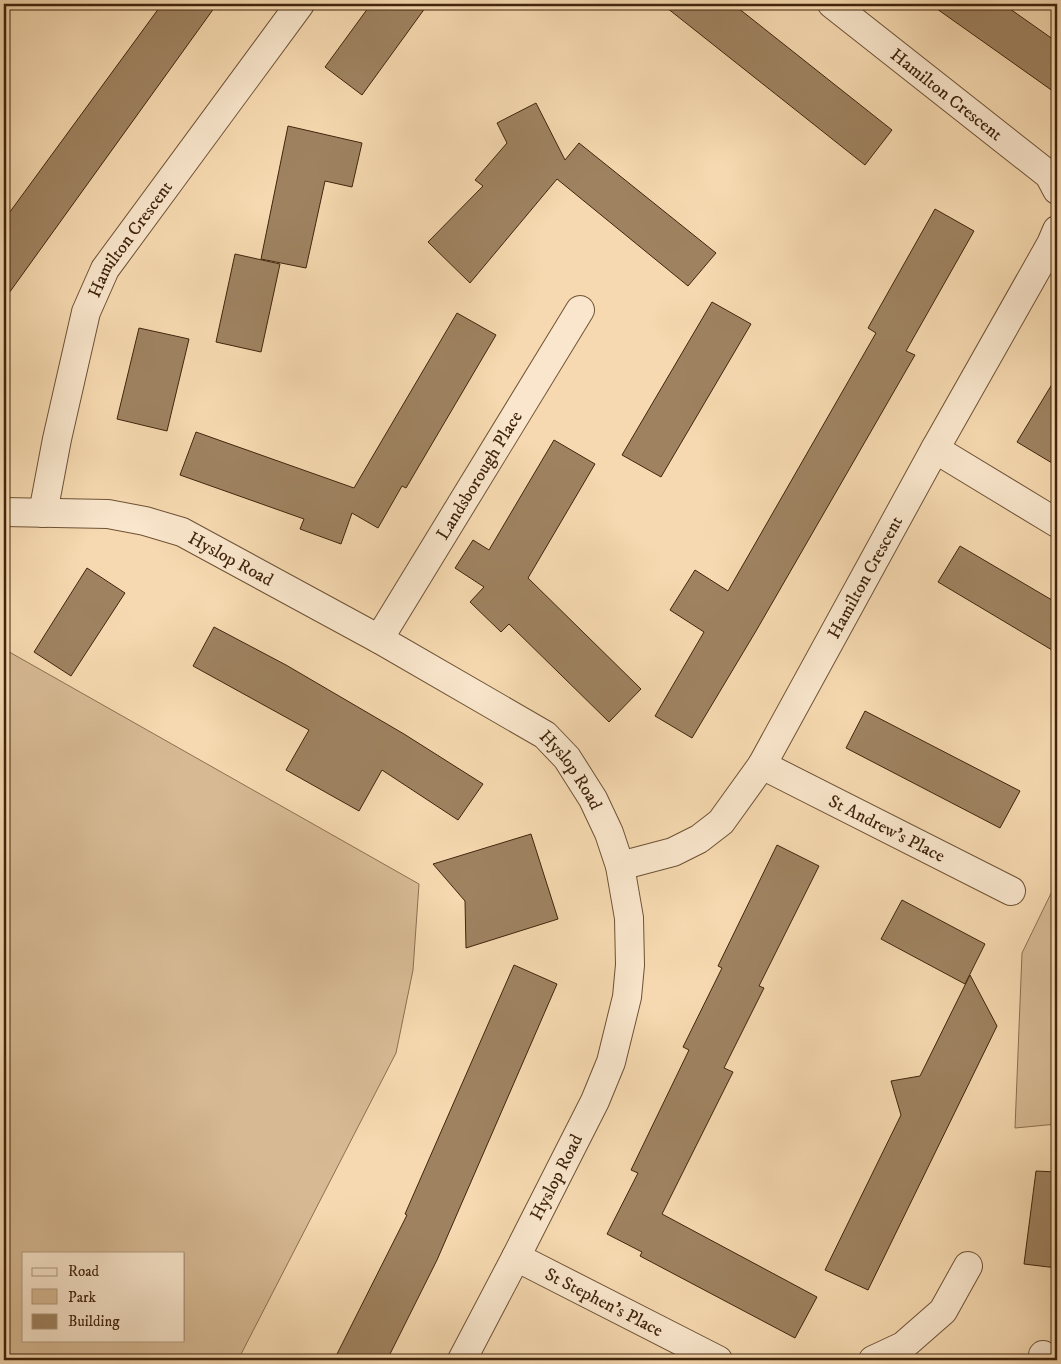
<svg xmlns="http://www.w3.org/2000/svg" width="1061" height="1364" font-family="'IM FELL DW Pica',serif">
	<rect width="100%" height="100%" fill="#f6d9b0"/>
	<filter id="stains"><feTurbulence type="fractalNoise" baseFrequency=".004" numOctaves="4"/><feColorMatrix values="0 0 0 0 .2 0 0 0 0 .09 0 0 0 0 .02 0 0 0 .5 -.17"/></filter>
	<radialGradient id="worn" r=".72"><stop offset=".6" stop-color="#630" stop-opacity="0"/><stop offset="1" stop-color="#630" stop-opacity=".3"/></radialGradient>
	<g fill="#d7ba94" stroke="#8c7050" fill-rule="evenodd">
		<path d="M4,649l415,235 -6,86 -17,83 -158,307h-234zM24,1253h160v87h-160z"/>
		<polygon points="1057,881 1057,1124 1015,1128 1022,953"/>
	</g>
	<g fill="#9f8361" stroke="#40250c">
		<polygon points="162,4 217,4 4,300 4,220"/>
		<polygon points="371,4 428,4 362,95 325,67"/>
		<polygon points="662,4 733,4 892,130 865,165"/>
		<polygon points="930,4 1003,4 1057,42 1057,94"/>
		<polygon points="536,103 565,160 579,143 716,253 688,286 557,179 470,283 428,242 483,186 475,180 507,143 497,123"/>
		<polygon points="288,126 362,143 352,187 325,181 306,268 261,259"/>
		<polygon points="935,209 974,231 906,351 915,355 756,631 692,738 655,716 704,632 670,610 695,570 728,591 876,333 868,328"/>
		<polygon points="235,254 280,264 261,352 216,342"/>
		<polygon points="712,302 751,324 661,477 622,455"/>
		<polygon points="457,313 496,335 406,488 402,486 378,528 352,513 341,544 300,529 304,519 180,475 196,432 354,488"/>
		<polygon points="139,328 189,339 167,431 117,419"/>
		<polygon points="1057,376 1057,466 1017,442"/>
		<polygon points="554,440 595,464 528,578 641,689 609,722 509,624 501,632 470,602 484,587 455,568 473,540 489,550"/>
		<polygon points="960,546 1057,603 1057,653 938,582"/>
		<polygon points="87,568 125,593 71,676 34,652"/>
		<polygon points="214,627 286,665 404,734 483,784 458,820 382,770 359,811 286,770 309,730 193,666"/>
		<polygon points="865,711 1020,791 1000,828 846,748"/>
		<polygon points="531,834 558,919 466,948 465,901 433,864"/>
		<polygon points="777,845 819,866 759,986 764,988 724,1068 733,1072 662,1214 817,1297 795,1338 640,1256 642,1252 607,1234 638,1173 631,1170 689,1050 683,1047 722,968 718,966"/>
		<polygon points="902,900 985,944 965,984 881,939"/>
		<polygon points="514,965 557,984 437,1260 387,1360 334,1360 407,1215 405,1214"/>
		<polygon points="970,975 997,1026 868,1290 825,1270 901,1115 891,1081 920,1076"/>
		<polygon points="1036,1171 1057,1172 1057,1268 1024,1264"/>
	</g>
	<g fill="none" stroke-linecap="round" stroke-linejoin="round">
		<g stroke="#6e5235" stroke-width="30">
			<g id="minor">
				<path id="s1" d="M832,4l217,171 8,15"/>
				<polyline points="935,449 1057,523"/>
				<path id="s2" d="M4,512l104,2 37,7 37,11 197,107 166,96 22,23 26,41 16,34 11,33 9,52 1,47 -3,32 -16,65 -16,39 -79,156 -54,103"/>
				<path id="s3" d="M43,513l14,-74 29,-127 19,-43 195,-265"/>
				<path id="s4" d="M379,639l201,-329"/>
				<path id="s5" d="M762,765l249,126"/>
				<path id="s6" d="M620,866l53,-14 26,-13 22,-17 41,-57 173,-316 116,-205 6,-14"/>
				<path id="s7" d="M516,1257l202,103"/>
				<polyline points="1043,1355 1048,1360"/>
				<polyline points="873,1360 903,1346 943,1311 968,1266"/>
			</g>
		</g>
		<use href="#minor" stroke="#f9e6cc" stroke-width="28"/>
	</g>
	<g text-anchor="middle" stroke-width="4.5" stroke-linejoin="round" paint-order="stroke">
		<g font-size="18" fill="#40250c" stroke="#f9e6cc">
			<text dy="6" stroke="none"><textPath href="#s1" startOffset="146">Hamilton Crescent</textPath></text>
			<text dy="6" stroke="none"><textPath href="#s3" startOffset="291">Hamilton Crescent</textPath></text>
			<text dy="6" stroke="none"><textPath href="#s4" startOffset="192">Landsborough Place</textPath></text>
			<text dy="6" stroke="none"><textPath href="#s2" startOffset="236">Hyslop Road</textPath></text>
			<text dy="6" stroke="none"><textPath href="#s6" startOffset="396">Hamilton Crescent</textPath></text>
			<text dy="6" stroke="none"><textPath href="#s2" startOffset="640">Hyslop Road</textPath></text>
			<text dy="6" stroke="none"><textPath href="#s5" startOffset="140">St Andrew's Place</textPath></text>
			<text transform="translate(556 1177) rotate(-63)" y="6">Hyslop Road</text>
			<text dy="6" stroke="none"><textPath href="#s7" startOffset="99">St Stephen's Place</textPath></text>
		</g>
	</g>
	<rect width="1061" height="1364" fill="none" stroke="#f6d9b0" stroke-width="20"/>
	<rect x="5" y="5" width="1051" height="1354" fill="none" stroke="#40250c" stroke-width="2.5"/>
	<rect x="10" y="10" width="1041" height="1344" fill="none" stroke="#40250c"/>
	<rect x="22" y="1252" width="162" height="90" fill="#f9e6cc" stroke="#af997f"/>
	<rect x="32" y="1268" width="25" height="8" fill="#f9e6cc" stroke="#af997f"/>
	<text x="68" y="1276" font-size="15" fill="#40250c">Road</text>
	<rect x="32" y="1289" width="25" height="15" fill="#d7ba94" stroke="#af997f"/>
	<text x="68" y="1302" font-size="15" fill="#40250c">Park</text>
	<rect x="32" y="1314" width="25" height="15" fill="#9f8361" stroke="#af997f"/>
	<text x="68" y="1326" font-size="15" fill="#40250c">Building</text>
	<rect width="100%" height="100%" filter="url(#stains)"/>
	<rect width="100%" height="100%" fill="url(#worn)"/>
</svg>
